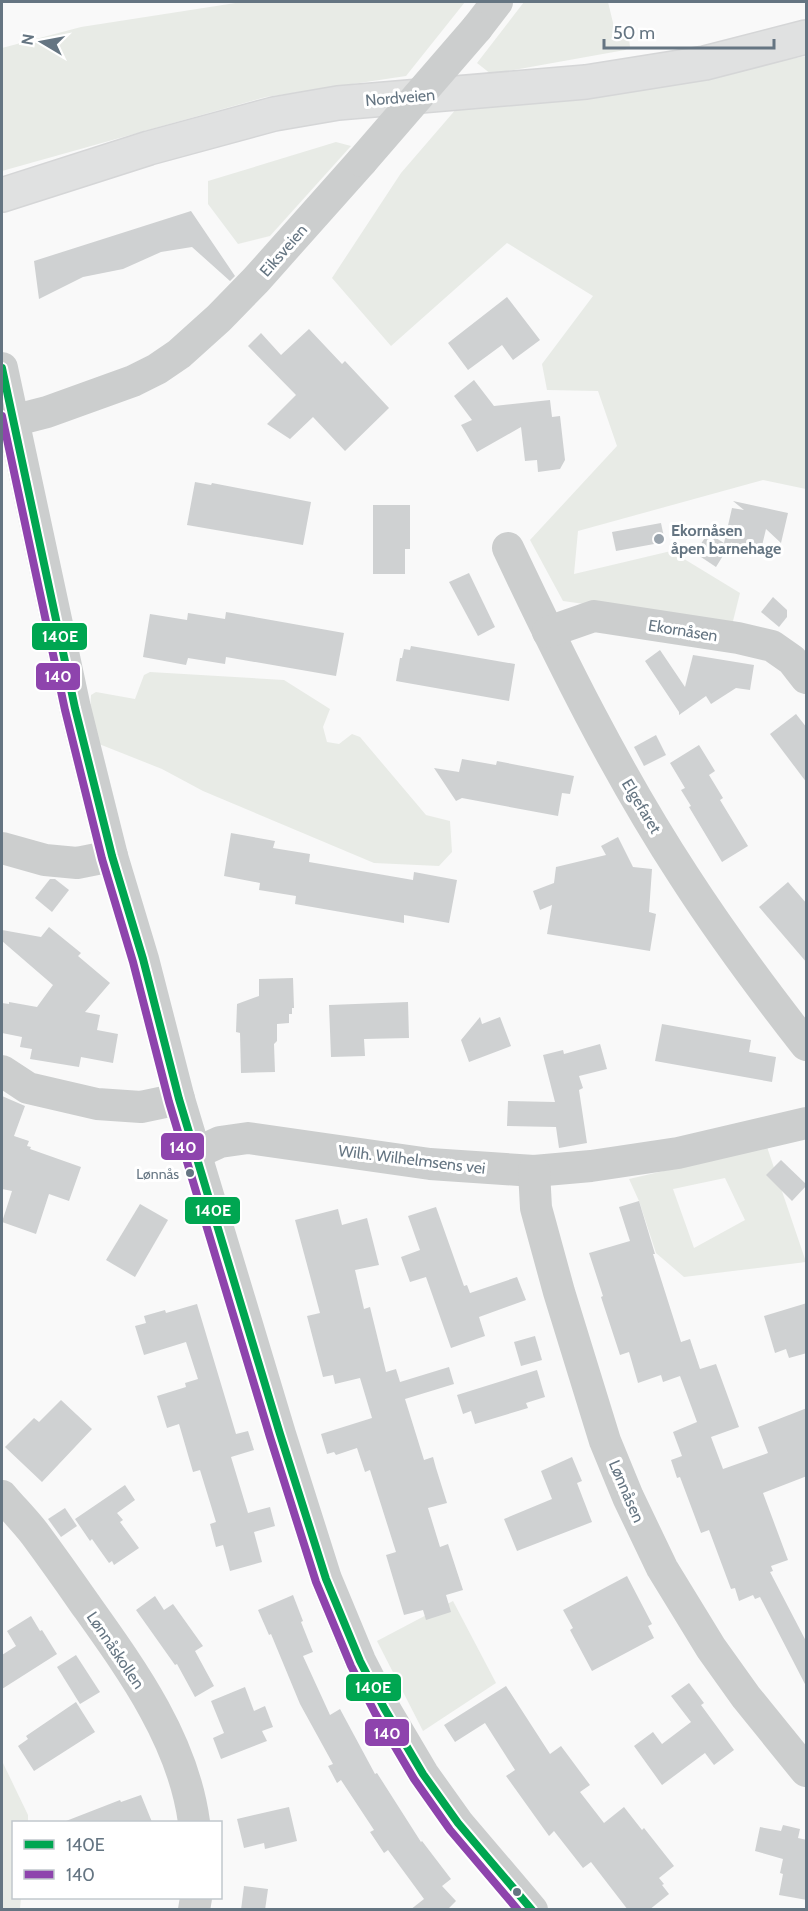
<svg xmlns="http://www.w3.org/2000/svg" width="808" height="1911" font-family="Cabin,sans-serif">
	<rect width="100%" height="100%" fill="#f9f9f9"/>
	<g fill="#e8ebe6" fill-rule="evenodd">
		<polygon points="242,2 465,2 406,76 266,97 2,171 2,48 81,27"/>
		<polygon points="524,2 608,2 615,31 629,38 630,47 625,50 491,74 477,63"/>
		<polygon points="806,56 806,489 763,480 578,531 574,574 671,551 740,593 732,625 563,601 530,540 617,446 598,391 547,390 542,364 593,296 507,243 391,346 332,278 401,173 457,108 588,97"/>
		<polygon points="336,142 351,146 270,236 238,244 208,204 208,181"/>
		<polygon points="150,672 284,680 330,709 323,727 327,742 339,744 352,734 360,737 426,815 450,821 452,852 439,866 374,863 203,791 162,769 99,744 90,712 91,695 96,692 135,699 144,675"/>
		<path d="M767,1147l39,115 -122,15 -28,-24 -17,-52 -10,-22zM725,1178l20,42 -51,28 -21,-59z"/>
		<polygon points="453,1601 496,1683 423,1731 377,1641"/>
		<polygon points="2,1761 28,1815 28,1822 14,1822 14,1898 21,1898 20,1909 2,1909"/>
	</g>
	<g fill="#cfd1d2">
		<polygon points="191,211 235,276 230,281 192,247 161,252 123,269 83,277 39,299 34,261"/>
		<polygon points="507,297 540,340 513,360 502,345 468,370 448,343"/>
		<polygon points="309,329 342,364 345,361 389,408 345,451 313,417 290,439 267,424 296,395 248,346 261,333 281,355"/>
		<polygon points="474,380 494,406 550,400 552,417 560,416 565,460 560,469 538,472 537,460 525,461 521,427 477,452 461,425 472,420 454,396"/>
		<polygon points="195,482 211,485 212,483 311,502 303,545 187,525"/>
		<polygon points="733,501 788,513 781,543 766,529 761,550 759,551 725,543 729,546 716,567 695,553 708,533 724,543 732,508 744,510"/>
		<polygon points="373,505 410,505 410,549 405,549 405,574 373,574"/>
		<polygon points="661,523 665,542 616,551 612,532"/>
		<polygon points="469,573 495,627 478,636 449,582"/>
		<polygon points="773,597 787,610 787,617 779,627 761,612"/>
		<polygon points="226,612 344,633 336,676 226,657 225,664 188,658 186,665 143,657 150,614 187,620 188,613 225,619"/>
		<polygon points="411,646 515,664 509,701 396,681 400,658 402,658 404,649 410,650"/>
		<polygon points="660,650 685,687 693,655 754,665 750,690 736,688 711,704 706,696 679,715 679,712 645,661"/>
		<polygon points="796,714 807,728 807,783 770,734"/>
		<polygon points="656,735 666,755 644,766 634,747"/>
		<polygon points="699,745 715,771 709,775 723,798 720,800 748,846 722,862 689,807 691,806 681,790 685,788 670,763"/>
		<polygon points="462,759 496,765 497,761 574,776 570,794 562,793 558,816 462,798 456,801 434,768 459,772"/>
		<polygon points="231,833 275,841 273,848 310,854 309,862 413,880 414,872 457,880 449,923 404,915 404,923 295,904 296,896 259,890 260,883 224,876"/>
		<polygon points="618,837 633,867 652,869 649,912 656,914 650,951 547,934 552,905 540,910 533,891 554,883 556,867 606,855 601,846"/>
		<polygon points="50,879 55,879 69,890 52,912 35,898"/>
		<polygon points="788,882 807,904 807,963 759,907"/>
		<polygon points="49,927 81,953 78,956 110,983 85,1012 100,1015 97,1030 118,1034 113,1063 81,1057 79,1067 30,1059 32,1049 20,1047 22,1037 2,1033 2,1003 9,1004 9,1002 37,1007 53,985 2,941 2,930 41,937"/>
		<polygon points="293,978 294,1008 292,1008 292,1014 289,1014 289,1023 277,1024 277,1041 274,1044 275,1072 241,1073 240,1033 236,1032 237,1004 259,996 259,979"/>
		<polygon points="408,1002 409,1038 364,1039 365,1056 331,1057 329,1005"/>
		<polygon points="480,1017 482,1024 500,1017 511,1046 469,1062 461,1040"/>
		<polygon points="662,1024 751,1040 749,1052 776,1057 772,1082 655,1061"/>
		<polygon points="600,1044 607,1069 579,1076 583,1088 579,1090 587,1143 559,1148 556,1127 507,1126 508,1101 555,1102 543,1055 563,1050 564,1054"/>
		<polygon points="2,1096 25,1106 14,1136 29,1141 27,1146 31,1147 30,1149 81,1167 69,1201 49,1194 36,1234 2,1222 12,1191 2,1189"/>
		<polygon points="781,1160 807,1185 792,1201 766,1175"/>
		<polygon points="639,1201 655,1254 653,1254 681,1342 690,1339 700,1369 716,1364 739,1427 711,1437 723,1469 768,1453 758,1427 807,1408 807,1476 763,1493 788,1560 771,1566 773,1571 770,1572 807,1643 807,1688 760,1597 755,1599 753,1595 739,1601 735,1588 731,1589 709,1530 701,1533 680,1477 677,1478 671,1460 682,1456 673,1432 697,1422 680,1376 663,1382 661,1375 638,1383 629,1352 620,1355 601,1297 603,1296 589,1253 630,1241 619,1207"/>
		<polygon points="140,1204 168,1220 135,1277 106,1260"/>
		<polygon points="436,1207 464,1286 467,1285 470,1293 517,1277 526,1300 479,1317 485,1336 451,1348 426,1277 410,1282 401,1257 420,1250 408,1216"/>
		<polygon points="338,1209 342,1225 367,1218 379,1265 355,1270 364,1309 370,1307 386,1372 396,1369 400,1382 449,1367 454,1384 405,1399 424,1460 433,1457 436,1468 447,1503 428,1508 440,1547 448,1544 463,1590 446,1595 451,1612 426,1620 423,1610 404,1615 386,1555 396,1552 370,1470 365,1472 357,1448 336,1455 334,1452 327,1454 321,1434 372,1418 360,1378 335,1384 333,1375 323,1377 307,1316 320,1313 295,1220"/>
		<polygon points="807,1303 807,1353 789,1358 786,1349 775,1353 764,1316"/>
		<polygon points="197,1304 236,1434 248,1431 254,1450 231,1457 248,1513 270,1507 275,1526 254,1532 262,1562 230,1571 223,1545 216,1547 210,1524 216,1522 200,1470 193,1472 179,1424 167,1428 157,1396 186,1387 185,1383 198,1379 186,1342 144,1355 135,1326 146,1323 144,1316 165,1310 166,1313"/>
		<polygon points="535,1336 542,1360 521,1366 514,1342"/>
		<polygon points="537,1370 545,1397 526,1403 528,1408 475,1424 471,1411 463,1414 457,1395"/>
		<polygon points="61,1400 92,1429 42,1482 5,1447 34,1418 39,1422"/>
		<polygon points="572,1457 582,1481 577,1483 592,1522 517,1551 504,1519 552,1499 541,1471"/>
		<polygon points="125,1485 135,1500 117,1513 123,1520 120,1522 139,1548 114,1565 112,1561 109,1563 92,1539 90,1541 75,1519"/>
		<polygon points="65,1508 77,1526 61,1537 48,1519"/>
		<polygon points="627,1576 652,1624 648,1626 654,1638 592,1671 570,1630 573,1628 563,1610"/>
		<polygon points="293,1595 303,1621 301,1622 313,1652 303,1656 330,1715 340,1709 375,1774 377,1773 421,1842 422,1841 451,1879 442,1886 456,1901 447,1910 410,1910 424,1899 388,1850 384,1853 370,1832 374,1830 341,1780 337,1783 328,1766 333,1764 300,1704 271,1634 269,1635 258,1610"/>
		<polygon points="155,1596 164,1610 173,1604 203,1646 195,1651 214,1686 195,1697 177,1664 175,1665 136,1610"/>
		<polygon points="31,1616 40,1631 42,1630 57,1654 2,1689 2,1655 16,1646 7,1631"/>
		<polygon points="76,1655 100,1692 80,1704 57,1667"/>
		<polygon points="689,1683 704,1703 701,1705 734,1750 714,1765 705,1753 662,1785 634,1746 653,1732 662,1744 691,1722 671,1696"/>
		<polygon points="506,1686 550,1754 561,1746 590,1785 580,1792 604,1823 624,1807 642,1830 644,1828 674,1866 659,1878 664,1884 662,1885 669,1894 649,1910 628,1910 591,1862 583,1868 554,1831 549,1836 506,1776 515,1770 485,1723 455,1742 444,1725"/>
		<polygon points="245,1687 254,1711 265,1706 273,1727 262,1731 267,1741 221,1759 213,1738 224,1733 211,1701"/>
		<polygon points="76,1702 95,1732 34,1771 18,1746 28,1739 26,1736"/>
		<polygon points="141,1795 152,1822 67,1822 66,1821 120,1800 121,1802"/>
		<polygon points="289,1807 297,1841 265,1849 264,1843 244,1848 237,1819"/>
		<polygon points="783,1825 800,1829 798,1838 807,1840 807,1900 779,1895 783,1874 780,1873 783,1859 755,1851 760,1827 781,1831"/>
		<polygon points="244,1886 268,1889 265,1910 241,1910"/>
	</g>
	<g fill="none" stroke-linecap="round" stroke-linejoin="round">
		<g stroke="#d5d6d7" stroke-width="36">
			<polyline id="major" points="2,195 149,148 274,114 338,103 586,82 705,63 806,37"/>
		</g>
		<g stroke="#cccece" stroke-width="32">
			<polyline points="477,28 497,2"/>
			<polyline points="2,368 75,708 112,856 143,959 179,1099 280,1434 326,1579 360,1661 384,1708 423,1774 458,1823 532,1910"/>
			<polyline points="12,421 47,412 133,381 157,369 179,354 219,318 256,280 362,161"/>
			<path d="M508,548c53,112 108,224 176,328 38,59 79,114 122,169"/>
			<polyline points="548,632 594,616 738,638 772,646 792,660 806,678"/>
			<polyline points="2,848 45,860 77,863 112,856"/>
			<polyline points="2,1071 28,1088 97,1104 141,1107 179,1099"/>
			<polyline points="196,1153 220,1142 248,1138 430,1164 534,1171 591,1166 678,1153 806,1123"/>
			<polyline points="534,1171 536,1208 559,1292 605,1441 628,1497 662,1568 711,1648 746,1697 806,1771"/>
			<path d="M2,1496c11,13 23,25 33,38 17,23 34,47 50,70 47,66 98,136 109,218"/>
			<polyline points="194,1910 196,1898"/>
		</g>
		<use href="#major" stroke="#e0e1e1" stroke-width="33"/>
		<polyline stroke="#cccece" stroke-width="32" points="362,161 477,28"/>
		<g stroke="#fff" stroke-width="12">
			<polyline id="bus-1" points="2,368 75,708 112,856 143,959 179,1099 280,1434 326,1579 360,1661 384,1708 423,1774 458,1823 532,1910"/>
		</g>
		<g stroke="#fff" stroke-width="12">
			<polyline id="bus-2" points="2,416 65,710 102,859 133,962 169,1102 270,1437 316,1582 351,1666 375,1713 414,1779 450,1830 518,1910"/>
		</g>
		<use href="#bus-1" stroke="#00a651" stroke-width="8"/>
		<use href="#bus-2" stroke="#8e44ad" stroke-width="8"/>
	</g>
	<circle fill="#99a3ac" stroke="#fff" stroke-width="2" cx="659" cy="539" r="6"/>
	<g fill="#657582" stroke="#fff" stroke-width="2">
		<circle cx="190" cy="1173" r="5"/>
		<circle cx="517" cy="1892" r="5"/>
	</g>
	<g text-anchor="middle" stroke-width="6" stroke-linejoin="round" paint-order="stroke">
		<g font-size="14" fill="#657582" stroke="#fff" text-anchor="end">
			<text x="179" y="1179">Lønnås</text>
		</g>
		<g font-size="16" fill="#657582" stroke="#fff">
			<text transform="translate(400 97) rotate(-5)" y="6">Nordveien</text>
			<text transform="translate(283 250) rotate(-49)" y="6">Eiksveien</text>
			<text transform="translate(683 630) rotate(9)" y="6">Ekornåsen</text>
			<text transform="translate(642 806) rotate(59)" y="6">Elgefaret</text>
			<text transform="translate(412 1159) rotate(7)" y="6">Wilh. Wilhelmsens vei</text>
			<text transform="translate(627 1491) rotate(67)" y="6">Lønnåsen</text>
			<text transform="translate(116 1650) rotate(56)" y="6">Lønnåskollen</text>
		</g>
		<g font-size="16" font-weight="bold" fill="#657582" stroke="#fff" text-anchor="start">
			<text x="671" y="536">Ekornåsen<tspan x="671" dy="18">åpen barnehage</tspan></text>
		</g>
	</g>
	<g stroke="#fff" stroke-width="2">
		<rect x="31" y="622" width="57" height="29" rx="6" fill="#00a651"/>
		<rect x="35" y="662" width="46" height="29" rx="6" fill="#8e44ad"/>
		<rect x="160" y="1132" width="45" height="29" rx="6" fill="#8e44ad"/>
		<rect x="184" y="1196" width="57" height="29" rx="6" fill="#00a651"/>
		<rect x="345" y="1673" width="57" height="29" rx="6" fill="#00a651"/>
		<rect x="364" y="1718" width="46" height="29" rx="6" fill="#8e44ad"/>
	</g>
	<g font-size="16" text-anchor="middle" font-weight="bold" fill="#fff">
		<text x="60" y="642">140E</text>
		<text x="58" y="682">140</text>
		<text x="183" y="1153">140</text>
		<text x="213" y="1216">140E</text>
		<text x="373" y="1693">140E</text>
		<text x="387" y="1739">140</text>
	</g>
	<rect width="808" height="1911" fill="none" stroke="#657582" stroke-width="6"/>
	<rect x="12" y="1821" width="210" height="78" fill="#ffffff" stroke="#c1c8cd" stroke-width="1.5"/>
	<rect x="24" y="1840" width="30" height="9" fill="#00a651" stroke="#c1c8cd" stroke-width="1.5"/>
	<text x="66" y="1851" font-size="18" fill="#657582">140E</text>
	<rect x="24" y="1870" width="30" height="9" fill="#8e44ad" stroke="#c1c8cd" stroke-width="1.5"/>
	<text x="66" y="1881" font-size="18" fill="#657582">140</text>
	<g transform="translate(42 42) rotate(280)" stroke="#ffffff" stroke-width="4.5" paint-order="stroke">
	<path d="M0-4.5L10 22L0 15L-10 22Z" fill="#657582"/>
	<text y="-9" font-size="16" font-weight="bold" text-anchor="middle" fill="#657582">N</text>
	</g>
	<path d="M604 39v9h170v-9" fill="none" stroke="#657582" stroke-width="3"/>
	<text x="613" y="39" font-size="18" fill="#657582" stroke="#ffffff" stroke-width="4.5" paint-order="stroke">50 m</text>
</svg>
